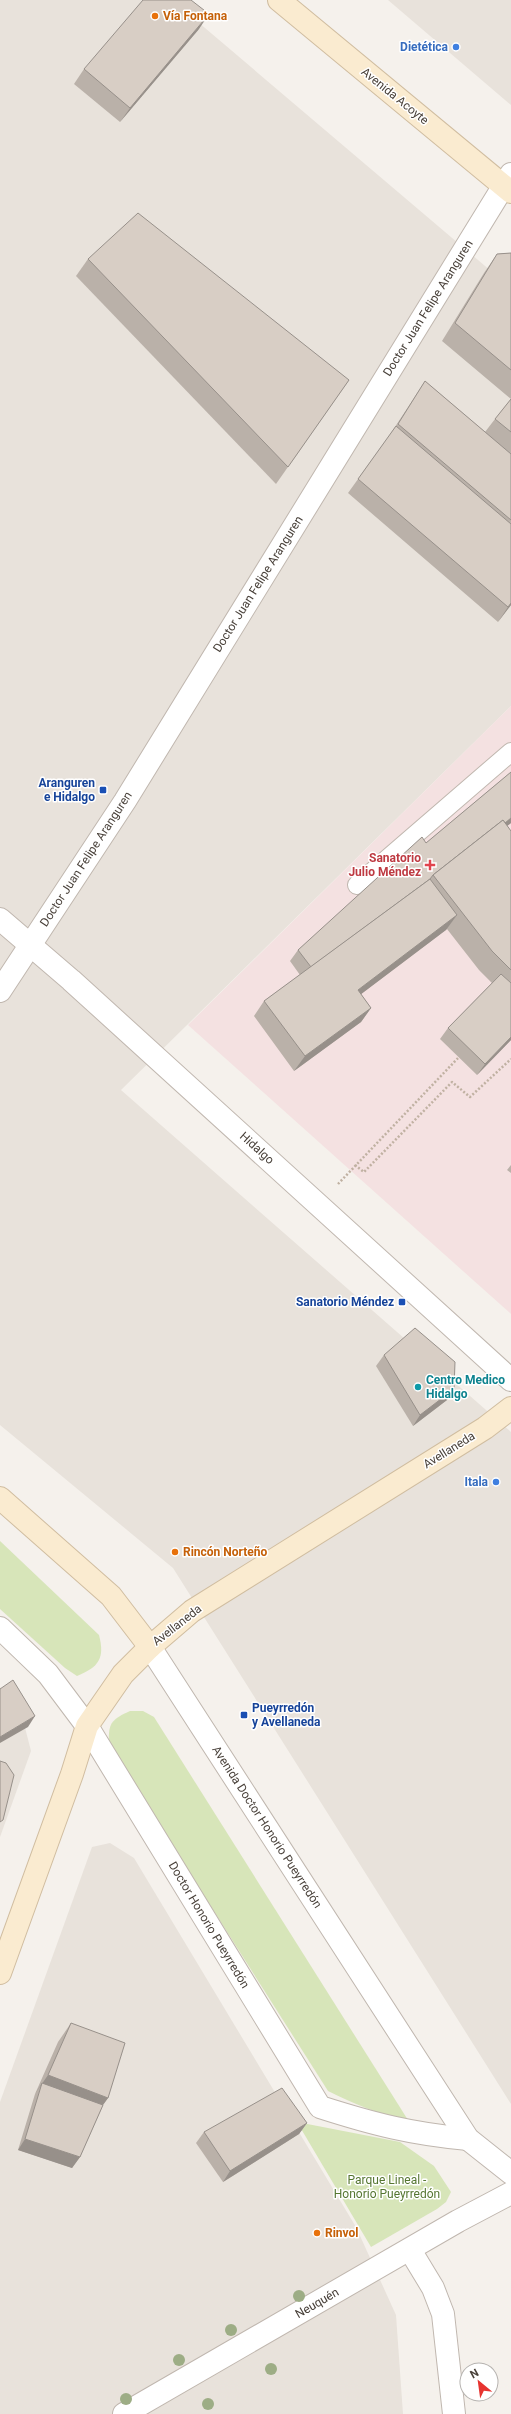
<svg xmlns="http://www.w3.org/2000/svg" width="511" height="2414" font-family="Roboto,sans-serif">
	<rect width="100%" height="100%" fill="#f5f1ec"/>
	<g fill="#e8e2db">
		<polygon points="0,0 172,0 511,288 511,706 121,1090 511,1432 511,2104 173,1568 0,1425"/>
		<polygon points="388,0 511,0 511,105"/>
		<polygon points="0,1687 21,1712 31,1751 0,1837"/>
		<polygon points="110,1843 134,1858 356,2227 396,2315 403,2414 0,2414 0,2102 92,1847"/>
	</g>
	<polygon fill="#f4e1e1" points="511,706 511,1314 188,1025"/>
	<g fill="#d7e5b9">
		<path d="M0,1541l99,94c6,23 0,32 -22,41l-12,-8 -65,-59z"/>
		<path d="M130,1711h13l11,6 254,403c-28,-5 -54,-16 -80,-29l-219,-345c-1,-22 1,-26 21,-35z"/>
		<polygon points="297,2122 400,2142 434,2166 451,2192 446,2202 437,2209 371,2247"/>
	</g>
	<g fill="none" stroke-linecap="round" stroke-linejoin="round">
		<g stroke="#c0b7af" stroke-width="20">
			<polyline id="lane" points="357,885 511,752"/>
		</g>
		<g stroke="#c0b7af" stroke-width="24">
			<g id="street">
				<polyline points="0,919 71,980 511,1380"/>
				<polyline points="0,991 125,801 511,174"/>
				<path d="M0,1628l48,46 39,52 233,381c53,17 92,27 148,32"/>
				<polyline points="150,1647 468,2139 511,2173"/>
				<polyline points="410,2250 433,2288 443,2314 454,2414"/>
				<polyline points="124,2414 458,2221 511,2193"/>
			</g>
		</g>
		<g stroke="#d0bda0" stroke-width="24">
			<g id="secondary">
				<polyline points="279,0 511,192"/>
				<polyline points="0,1498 111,1596 150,1647"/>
				<polyline points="0,1973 72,1774 87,1726 123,1674 150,1647 192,1611 485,1428 511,1408"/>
			</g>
		</g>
		<g stroke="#c0b1a2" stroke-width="2.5" stroke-dasharray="2 2" stroke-linecap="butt">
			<polyline points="355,1165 364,1172 452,1082 470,1097 511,1059"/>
			<polyline points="338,1184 459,1057"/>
		</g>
		<use href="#lane" stroke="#fff" stroke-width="18"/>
		<use href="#street" stroke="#fff" stroke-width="22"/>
		<use href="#secondary" stroke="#faebd0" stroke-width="22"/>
	</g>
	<g fill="#9dad85">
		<circle cx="299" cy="2296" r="6"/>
		<circle cx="231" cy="2330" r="6"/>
		<circle cx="179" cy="2360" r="6"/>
		<circle cx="271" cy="2369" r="6"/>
		<circle cx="126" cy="2399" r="6"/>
		<circle cx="208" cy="2404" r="6"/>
	</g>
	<g fill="#bab1a9">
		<polygon points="199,29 120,122 74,84 84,69"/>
		<polygon points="511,253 511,605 498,622 348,493 389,436 414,398 425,381 485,432 495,419 511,399 442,341 484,273 497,254"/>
		<polygon points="88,259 349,380 276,484 76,276"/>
		<polygon points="511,772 511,823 507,826 511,831 511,1040 477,1075 440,1039 448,1028 492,983 479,970 447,929 361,994 371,1008 361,1022 294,1071 254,1016 264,1001 300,975 290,961 298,950"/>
		<polygon points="511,1165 511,1173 507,1170"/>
		<polygon points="384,1355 447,1400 413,1426 376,1366"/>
		<polygon points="71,2023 108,2098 103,2105 80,2157 72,2168 18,2150 35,2094 58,2042"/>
		<polygon points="307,2123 299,2134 223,2182 196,2143 204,2132"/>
	</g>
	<g fill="#97908a">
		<polygon points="209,14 199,29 120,122 130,108"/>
		<polygon points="511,603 511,605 498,622 508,607"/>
		<polygon points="511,818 511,823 436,879 434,876"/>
		<polygon points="457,915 446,930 348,1004 358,990"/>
		<polygon points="371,1008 361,1022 294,1071 305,1056"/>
		<polygon points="511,1037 511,1040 477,1075 485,1064"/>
		<polygon points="454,1389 447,1400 413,1426 420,1415"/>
		<polygon points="35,1716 28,1727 0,1743 0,1737"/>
		<polygon points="48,2075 108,2098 95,2116 42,2083 35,2094"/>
		<polygon points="307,2123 299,2134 223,2182 230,2171"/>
		<polygon points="25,2139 80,2157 72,2168 18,2150"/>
	</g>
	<g fill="#d8cec5" stroke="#97908a">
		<polygon points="143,0 191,0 209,14 130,108 84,69"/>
		<polygon points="138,213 349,380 288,467 88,259"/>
		<polygon points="511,253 511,370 455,323 497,254"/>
		<polygon points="425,381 511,454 511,520 398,424"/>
		<polygon points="511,399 511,432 495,419"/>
		<polygon points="396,426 511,524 511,603 508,607 358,479"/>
		<polygon points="511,772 511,818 505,823 503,820 433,875 430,879 311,967 298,950 422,837 426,843"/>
		<polygon points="503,820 511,831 511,970 492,951 433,875"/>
		<polygon points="430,879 457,915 358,990 371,1008 305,1056 264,1001"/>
		<polygon points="501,974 511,983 511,1037 485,1064 448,1028"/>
		<polygon points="415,1328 455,1362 454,1389 420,1415 384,1355"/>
		<polygon points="13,1680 35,1716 0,1737 0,1689"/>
		<polygon points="0,1761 6,1763 14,1775 3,1820 0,1822"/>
		<polygon points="71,2023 125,2043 108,2098 48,2075"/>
		<polygon points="42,2083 103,2105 80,2157 25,2139"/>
		<polygon points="282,2088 307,2123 230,2171 204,2132"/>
	</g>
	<g fill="#e8710a" stroke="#fff" stroke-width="1.5">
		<circle cx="155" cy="16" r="4"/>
		<circle cx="175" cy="1552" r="4"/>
		<circle cx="317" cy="2233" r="4"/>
	</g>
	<g fill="#3f7fe0" stroke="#fff" stroke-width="1.5">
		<circle cx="456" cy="47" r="4"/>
		<circle cx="496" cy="1482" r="4"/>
	</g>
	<g fill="#1a4fb4" stroke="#fff" stroke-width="1.5">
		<rect x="99" y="786" width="8" height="8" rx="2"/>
		<rect x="398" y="1298" width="8" height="8" rx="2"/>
		<rect x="240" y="1711" width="8" height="8" rx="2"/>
	</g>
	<path fill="#e0444e" stroke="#fff" stroke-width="1.5" d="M428 859h4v4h4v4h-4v4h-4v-4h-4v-4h4z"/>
	<circle fill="#0f9aa8" stroke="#fff" stroke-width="1.5" cx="418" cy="1387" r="4"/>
	<g text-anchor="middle" stroke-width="3" stroke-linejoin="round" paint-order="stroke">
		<g font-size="12" font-weight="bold" fill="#c56008" stroke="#fff" text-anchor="start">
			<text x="163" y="20">Vía Fontana</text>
			<text x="183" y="1556">Rincón Norteño</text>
			<text x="325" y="2237">Rinvol</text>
		</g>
		<g font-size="12" font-weight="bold" fill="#366cbe" stroke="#fff" text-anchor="end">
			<text x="448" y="51">Dietética</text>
			<text x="488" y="1486">Itala</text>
		</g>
		<g font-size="12" fill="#49413a" stroke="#fff">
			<text transform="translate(395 96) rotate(39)" y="4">Avenida Acoyte</text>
			<text transform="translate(428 308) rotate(-58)" y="4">Doctor Juan Felipe Aranguren</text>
			<text transform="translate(258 584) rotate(-58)" y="4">Doctor Juan Felipe Aranguren</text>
			<text transform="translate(86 859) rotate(-57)" y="4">Doctor Juan Felipe Aranguren</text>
			<text transform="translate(257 1148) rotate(42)" y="4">Hidalgo</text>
			<text transform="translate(449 1450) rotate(-32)" y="4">Avellaneda</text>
			<text transform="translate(177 1625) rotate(-38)" y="4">Avellaneda</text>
			<text transform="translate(267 1827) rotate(57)" y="4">Avenida Doctor Honorio Pueyrredón</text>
			<text transform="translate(209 1925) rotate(59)" y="4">Doctor Honorio Pueyrredón</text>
			<text transform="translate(317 2303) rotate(-30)" y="4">Neuquén</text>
		</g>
		<g font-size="12" font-weight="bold" fill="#164399" stroke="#fff" text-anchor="end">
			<text x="95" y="787">Aranguren<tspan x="95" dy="14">e Hidalgo</tspan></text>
			<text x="394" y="1306">Sanatorio Méndez</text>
			<text x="252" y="1712" text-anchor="start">Pueyrredón<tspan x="252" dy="14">y Avellaneda</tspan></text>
		</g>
		<g font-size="12" font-weight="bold" fill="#be3a42" stroke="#fff" text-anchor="end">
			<text x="421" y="862">Sanatorio<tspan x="421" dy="14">Julio Méndez</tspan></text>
		</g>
		<g font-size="12" font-weight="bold" fill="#0d838f" stroke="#fff" text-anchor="start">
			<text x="426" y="1384">Centro Medico<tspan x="426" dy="14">Hidalgo</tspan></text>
		</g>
		<g font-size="12" fill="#557631" stroke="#fff">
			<text x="387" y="2184">Parque Lineal -<tspan x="387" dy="14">Honorio Pueyrredón</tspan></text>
		</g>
	</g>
	<g transform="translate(479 2382) rotate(331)"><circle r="19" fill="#ffffff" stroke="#b6b3b0"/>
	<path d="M0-3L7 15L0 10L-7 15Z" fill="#e73430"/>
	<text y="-6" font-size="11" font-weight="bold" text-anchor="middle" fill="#49413a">N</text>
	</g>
</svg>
